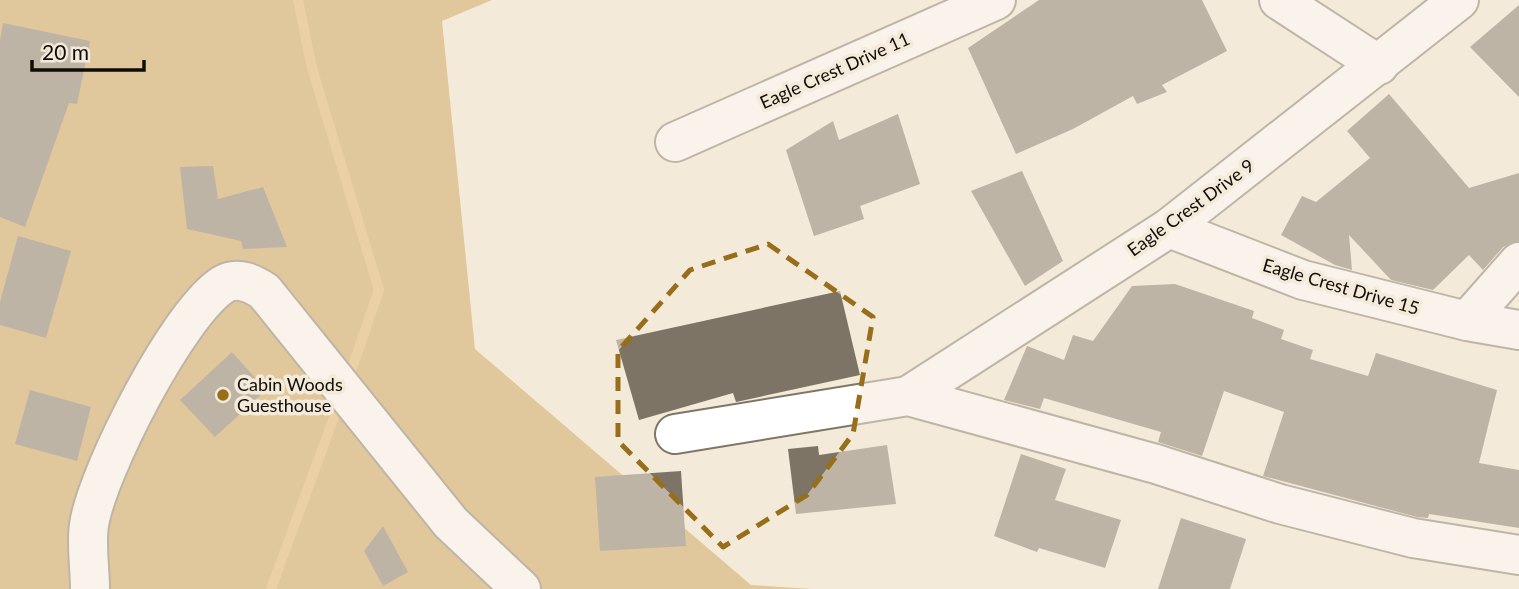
<svg xmlns="http://www.w3.org/2000/svg" width="1519" height="589" font-family="Lato,sans-serif">
	<rect width="100%" height="100%" fill="#f4eada"/>
	<polygon fill="#c99e50" points="0,0 492,0 442,21 475,349 751,585 813,589 0,589"/>
	<g fill="none" stroke-linecap="round" stroke-linejoin="round">
		<g stroke="#deb163" stroke-width="10">
			<polyline points="298,0 312,68 379,290 348,380"/>
			<polyline points="271,589 341,398"/>
		</g>
	</g>
	<g fill="#7d7466">
		<polygon points="1039,0 1202,0 1227,51 1162,85 1167,92 1137,104 1133,96 1073,129 1016,154 968,48"/>
		<polygon points="1519,5 1519,97 1470,47"/>
		<polygon points="3,23 90,41 77,104 69,103 25,227 0,217 0,40"/>
		<polygon points="1389,94 1469,188 1519,173 1519,241 1503,247 1483,270 1469,255 1433,290 1391,280 1349,235 1352,270 1335,265 1281,235 1302,196 1316,202 1370,158 1347,131"/>
		<polygon points="898,114 920,184 860,206 864,219 814,236 786,150 833,121 839,140"/>
		<polygon points="213,166 218,199 263,187 287,247 243,249 241,241 187,229 180,167"/>
		<polygon points="1022,171 1063,261 1025,286 971,191"/>
		<polygon points="18,236 71,251 46,338 0,325 0,302"/>
		<polygon points="1175,284 1254,311 1252,318 1284,330 1281,339 1313,350 1310,359 1368,376 1376,353 1497,390 1479,463 1519,470 1519,528 1429,514 1428,518 1417,517 1263,476 1284,412 1224,391 1202,456 1158,442 1161,432 1044,398 1040,409 1004,400 1027,346 1064,360 1073,335 1093,341 1132,286"/>
		<polygon points="840,291 860,375 736,402 733,393 639,420 616,340"/>
		<polygon points="232,352 266,390 215,437 180,400"/>
		<polygon points="30,390 91,407 77,461 15,444"/>
		<polygon points="887,445 896,504 796,514 788,449 818,446 819,455"/>
		<polygon points="1021,454 1066,469 1055,500 1121,520 1105,568 1039,548 1037,552 994,536"/>
		<polygon points="681,471 686,546 600,551 595,477"/>
		<polygon points="1181,518 1246,539 1230,589 1158,589"/>
		<polygon points="383,526 408,572 383,586 364,551"/>
	</g>
	<g fill="none" stroke-linecap="round" stroke-linejoin="round">
		<g stroke="#7f7668" stroke-width="42">
			<g id="minor">
				<polyline points="1279,0 1379,65"/>
				<polyline points="675,142 996,0"/>
				<polyline points="1169,228 1303,280 1467,321 1519,330"/>
				<polyline points="1467,321 1519,262"/>
				<polyline points="908,396 1169,228 1459,0"/>
				<polyline points="675,434 908,396 1156,464 1280,504 1413,538 1519,555"/>
			</g>
		</g>
		<g stroke="#7f7668" stroke-width="42">
			<path id="major" d="M90,589c0,-21 -4,-44 -1,-64 8,-53 90,-214 135,-241 14,-8 29,0 40,7l187,232 70,66"/>
		</g>
		<use href="#minor" stroke="#fff" stroke-width="38"/>
		<use href="#major" stroke="#fff" stroke-width="38"/>
	</g>
	<path d="M0 0H1519V589H0ZM768,244l105,73 -20,117 -46,61 -84,52 -105,-106v-90l72,-81z" fill="#f4eada" fill-opacity=".55" fill-rule="evenodd"/>
	<path fill="none" stroke="#976e1a" stroke-width="5" stroke-dasharray="14 9" stroke-linejoin="round" d="M768,244l105,73 -20,117 -46,61 -84,52 -105,-106v-90l72,-81z"/>
	<circle fill="#976e1a" stroke="#f4eada" stroke-width="2.5" cx="223" cy="395" r="7"/>
	<g text-anchor="middle" stroke-width="7" stroke-linejoin="round" paint-order="stroke">
		<g font-size="18" fill="#0f0c07" stroke="#f4eada">
			<text transform="translate(835 71) rotate(-24)" y="6">Eagle Crest Drive 11</text>
			<text transform="translate(1191 208) rotate(-36)" y="6">Eagle Crest Drive 9</text>
			<text transform="translate(1341 287) rotate(16)" y="6">Eagle Crest Drive 15</text>
		</g>
		<g font-size="18" fill="#0f0c07" stroke="#f4eada" text-anchor="start">
			<text x="237" y="391">Cabin Woods<tspan x="237" dy="21">Guesthouse</tspan></text>
		</g>
	</g>
	<path d="M32 60v10h112v-10" fill="none" stroke="#0f0c07" stroke-width="3.5"/>
	<text x="42" y="60" font-size="21" fill="#0f0c07" stroke="#f4eada" stroke-width="5" paint-order="stroke">20 m</text>
</svg>
